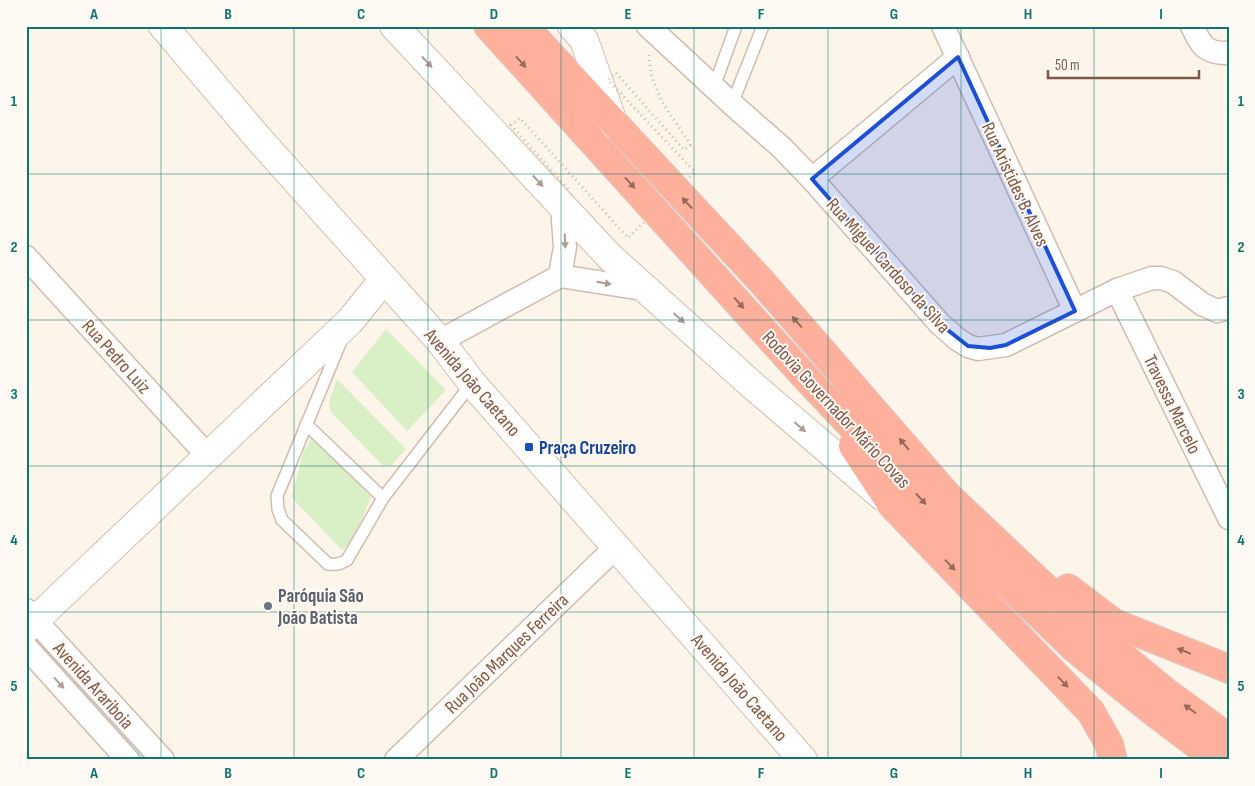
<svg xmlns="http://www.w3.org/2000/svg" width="1255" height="786" font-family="'Sofia Sans Condensed',sans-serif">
	<rect width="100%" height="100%" fill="#fef5ea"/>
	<g fill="#d9efc6">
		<polygon points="386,329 446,390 407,431 352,372"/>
		<polygon points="337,379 406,449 392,465 383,466 331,412 329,402"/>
		<path d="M313,436l58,61c-6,14 -16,47 -29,53l-47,-49 -3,-5 11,-43z"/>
	</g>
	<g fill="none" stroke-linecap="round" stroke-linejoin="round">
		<polyline stroke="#bce7eb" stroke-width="21" points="26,627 146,760"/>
		<g stroke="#d3bcae" stroke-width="14">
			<g id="service">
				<polyline points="714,87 736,26"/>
				<polyline points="732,104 763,26"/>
				<path d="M341,341l-64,155 1,13 4,11 46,44c8,1 12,0 19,-4l36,-62 89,-115"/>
				<polyline points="306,424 383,498"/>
			</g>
		</g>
		<g stroke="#d3bcae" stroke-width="25">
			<g id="minor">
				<polyline points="648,26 732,104 781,147 812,179 940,324 957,339 968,346 978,349 1006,345 1117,290 1152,278 1161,278 1173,282 1202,304 1217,311 1229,308"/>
				<polyline points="943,26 1075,311"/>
				<path d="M1192,26c9,19 13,28 37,27"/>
				<polyline points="812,179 958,57"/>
				<polyline points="26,257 207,455"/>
				<polyline points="560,276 565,247 562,207"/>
				<polyline points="1117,290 1229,518"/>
				<polyline points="440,341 560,276 649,290"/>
				<polyline points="26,610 163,760"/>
				<polyline points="26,647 128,760"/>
				<polyline points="396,760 617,546"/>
			</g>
		</g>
		<g stroke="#d3bcae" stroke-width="30">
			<g id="tertiary">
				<polyline points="394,26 609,256 751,384 882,496"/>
				<polyline points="26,629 350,321 384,279"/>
			</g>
		</g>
		<g stroke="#d9bead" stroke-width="30">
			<g id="secondary">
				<polyline points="163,26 258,138 440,341 472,383 803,760"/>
				<polyline points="572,26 584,40 614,125"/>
			</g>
		</g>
		<g stroke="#dbd1cc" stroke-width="30">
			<g id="motorway">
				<polyline points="488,26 808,380 932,511 1073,647 1151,710 1217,760"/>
				<polyline points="524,26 762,282 948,496 1086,626 1166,692 1229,738"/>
				<polyline points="853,446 892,505 1091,712 1109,744 1113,760"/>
				<polyline points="1068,588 1114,623 1229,669"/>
			</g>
		</g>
		<path stroke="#ddb4a1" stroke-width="3" stroke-dasharray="1 4" stroke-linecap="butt" d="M649,55c1,37 23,61 42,90"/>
		<use href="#service" stroke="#fff" stroke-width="11"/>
		<use href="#minor" stroke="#fff" stroke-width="22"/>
		<use href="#tertiary" stroke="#fff" stroke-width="28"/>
		<use href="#secondary" stroke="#fff" stroke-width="28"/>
		<use href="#motorway" stroke="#feb09c" stroke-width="28"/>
		<polyline stroke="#ddb4a1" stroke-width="3" stroke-dasharray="1 4" stroke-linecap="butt" points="568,189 511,125 520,118 628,238 695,172 608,80 616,73 684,150 691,145"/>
	</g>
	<defs><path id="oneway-solid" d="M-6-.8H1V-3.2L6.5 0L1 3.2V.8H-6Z" transform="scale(1.25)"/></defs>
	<g fill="#b29b92">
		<use href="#oneway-solid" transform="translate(427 62) rotate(47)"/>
		<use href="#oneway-solid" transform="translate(538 181) rotate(47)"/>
		<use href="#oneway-solid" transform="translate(565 241) rotate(88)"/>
		<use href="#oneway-solid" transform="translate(604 283) rotate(10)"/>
		<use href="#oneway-solid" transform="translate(679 318) rotate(42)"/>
		<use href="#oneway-solid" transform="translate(800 427) rotate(41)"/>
		<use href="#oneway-solid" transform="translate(59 683) rotate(48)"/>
	</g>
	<g fill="#986a5a">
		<use href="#oneway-solid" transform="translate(521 62) rotate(48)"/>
		<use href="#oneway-solid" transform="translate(630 183) rotate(48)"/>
		<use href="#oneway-solid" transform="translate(687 203) rotate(-133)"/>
		<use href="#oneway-solid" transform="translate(739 303) rotate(48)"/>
		<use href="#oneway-solid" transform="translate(797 322) rotate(-131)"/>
		<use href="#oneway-solid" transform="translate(904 444) rotate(-130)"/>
		<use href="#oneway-solid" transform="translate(921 499) rotate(47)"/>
		<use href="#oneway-solid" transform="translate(950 565) rotate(46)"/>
		<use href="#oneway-solid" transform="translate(1184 651) rotate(-158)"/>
		<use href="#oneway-solid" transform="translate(1063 682) rotate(46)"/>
		<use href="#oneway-solid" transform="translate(1190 709) rotate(-144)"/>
	</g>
	<path fill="#1d4ed8" fill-opacity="0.2" stroke="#1d4ed8" stroke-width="4" stroke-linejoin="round" d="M958,57l117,254 -69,34 -16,3 -22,-2 -28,-22 -128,-145z"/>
	<path fill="none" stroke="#0f766e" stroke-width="1" stroke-opacity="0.55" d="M161,26v734M294,26v734M428,26v734M561,26v734M694,26v734M828,26v734M961,26v734M1094,26v734M26,174h1203M26,320h1203M26,466h1203M26,612h1203"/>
	<rect fill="#1a4fb4" stroke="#fff9f3" stroke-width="2" x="524" y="442" width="10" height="10" rx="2.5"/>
	<circle fill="#6b7280" stroke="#fff9f3" stroke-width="2" cx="268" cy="606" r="5"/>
	<g text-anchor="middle" stroke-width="4" stroke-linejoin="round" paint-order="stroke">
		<g font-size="19" fill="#7e5949" stroke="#fff9f3">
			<text transform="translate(1016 184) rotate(65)" y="7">Rua Aristides B. Alves</text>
			<text transform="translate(889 265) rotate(48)" y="7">Rua Miguel Cardoso da Silva</text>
			<text transform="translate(117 356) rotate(48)" y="7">Rua Pedro Luiz</text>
			<text transform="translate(473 382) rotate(49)" y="7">Avenida João Caetano</text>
			<text transform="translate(1173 404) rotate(64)" y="7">Travessa Marcelo</text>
			<text transform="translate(837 409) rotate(47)" y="7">Rodovia Governador Mário Covas</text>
			<text transform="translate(506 653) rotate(-44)" y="7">Rua João Marques Ferreira</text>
			<text transform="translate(94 685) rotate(48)" y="7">Avenida Arariboia</text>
			<text transform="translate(740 687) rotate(49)" y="7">Avenida João Caetano</text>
		</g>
		<g font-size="19" font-weight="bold" fill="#164399" stroke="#fff9f3" text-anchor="start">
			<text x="539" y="454">Praça Cruzeiro</text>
		</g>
		<g font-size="19" font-weight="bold" fill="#5b616d" stroke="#fff9f3" text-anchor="start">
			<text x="278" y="602">Paróquia São<tspan x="278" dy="22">João Batista</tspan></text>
		</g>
	</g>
	<rect width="1255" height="786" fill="none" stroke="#fff9f3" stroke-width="55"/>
	<path d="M1048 70v8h151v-8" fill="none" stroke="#7e5949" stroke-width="2.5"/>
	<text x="1055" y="70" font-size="15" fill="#7e5949" stroke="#fff9f3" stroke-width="4" paint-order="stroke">50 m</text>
	<rect x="28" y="28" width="1200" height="730" fill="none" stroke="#0f766e" stroke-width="2"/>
	<g font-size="16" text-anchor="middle" font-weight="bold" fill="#0f766e">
		<text x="94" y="19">A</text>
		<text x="228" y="19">B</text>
		<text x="361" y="19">C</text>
		<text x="494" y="19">D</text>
		<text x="628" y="19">E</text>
		<text x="761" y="19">F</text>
		<text x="894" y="19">G</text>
		<text x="1028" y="19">H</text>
		<text x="1161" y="19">I</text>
		<text x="14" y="106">1</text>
		<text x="1241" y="106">1</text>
		<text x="14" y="252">2</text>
		<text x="1241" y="252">2</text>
		<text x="14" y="399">3</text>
		<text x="1241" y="399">3</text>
		<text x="14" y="545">4</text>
		<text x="1241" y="545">4</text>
		<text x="14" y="691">5</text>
		<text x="1241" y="691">5</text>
		<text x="94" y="778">A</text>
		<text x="228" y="778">B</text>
		<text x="361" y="778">C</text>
		<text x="494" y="778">D</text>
		<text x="628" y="778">E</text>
		<text x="761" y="778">F</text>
		<text x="894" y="778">G</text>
		<text x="1028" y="778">H</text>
		<text x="1161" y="778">I</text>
	</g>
</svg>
